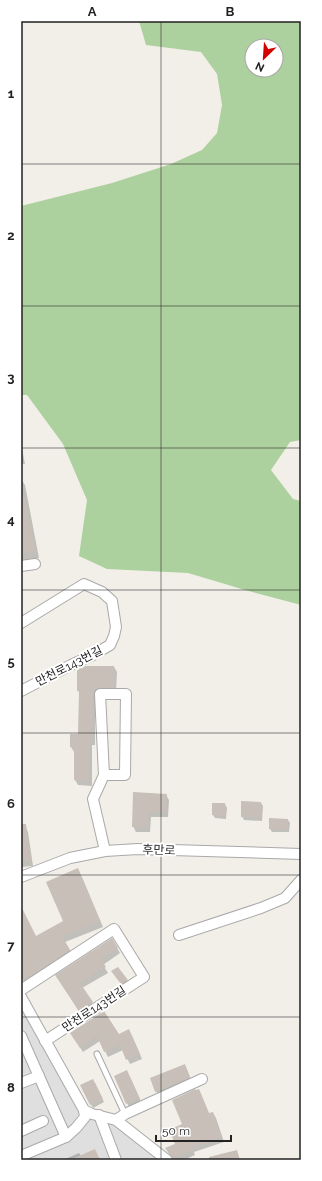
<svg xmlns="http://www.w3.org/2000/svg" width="322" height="1181" font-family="Raleway,'Noto Sans KR',sans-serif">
	<rect width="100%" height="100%" fill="#f2efe9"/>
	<polygon fill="#e0dfdf" points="21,997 29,1012 92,1114 137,1136 172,1160 21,1160"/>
	<path fill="#add19e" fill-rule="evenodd" d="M139,21h162v419l-11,2 -19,28 22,29 8,2v104l-56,-15 -57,-17 -81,-4 -28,-13 8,-56 -24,-56 -36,-49h-6v-189l91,-23 59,-19 31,-14 15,-17 5,-28 -5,-31 -16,-22 -55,-7zM252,46h24v24h-24z"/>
	<g fill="#0003">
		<polygon points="21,444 25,464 21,464"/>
		<polygon points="21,479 25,485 39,558 21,561"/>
		<polygon points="114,667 117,672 116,692 95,696 95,745 92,745 92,786 78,785 75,780 75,752 74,752 71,747 79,735 80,693 78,691"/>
		<polygon points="166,795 169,800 168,817 151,817 150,832 136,832 133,826"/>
		<polygon points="261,803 263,806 262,821 244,820 242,816"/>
		<polygon points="225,804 227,808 226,819 215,818 213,815"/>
		<polygon points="288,820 290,823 289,832 272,832 270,829"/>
		<polygon points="25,826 28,832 33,866 21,867 21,827"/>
		<polygon points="81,875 103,927 65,942 73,956 26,985 21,977 21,907 36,938 64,922"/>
		<polygon points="112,939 120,953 103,965 108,973 82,988 95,1008 82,1016 59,980"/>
		<polygon points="115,975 127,980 129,983 123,987"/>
		<polygon points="71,1034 132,1036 142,1059 130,1064 123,1050 108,1057 100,1041 83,1052"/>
		<polygon points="187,1070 192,1083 159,1097 151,1079"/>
		<polygon points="115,1077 130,1077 142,1104 130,1109"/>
		<polygon points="95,1083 104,1102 93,1108 82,1086"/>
		<polygon points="199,1090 209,1114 213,1113 216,1118 224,1142 194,1152 195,1155 184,1160 175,1160 170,1153 176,1144"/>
		<polygon points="79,1153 81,1156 100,1160 63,1160"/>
	</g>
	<g fill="#c7bfb8">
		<polygon points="21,497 25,497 35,551 21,554"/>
		<polygon points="85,666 114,666 114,688 100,688 93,691 92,740 90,740 89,781 74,780 74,747 70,747 70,734 78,734 79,691 77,691 77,669"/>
		<polygon points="133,792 167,794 166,813 148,812 148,827 132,827"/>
		<polygon points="241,801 261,802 261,818 241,817"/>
		<polygon points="212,803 225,803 225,816 212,815"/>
		<polygon points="269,818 288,819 288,829 269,829"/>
		<polygon points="21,824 26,824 31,861 21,862"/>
		<polygon points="78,868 100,921 62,936 70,950 32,975 21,981 21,906 36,936 63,921 46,882"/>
		<polygon points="112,938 118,948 101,959 106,967 80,983 93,1002 79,1011 55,975"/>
		<polygon points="118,967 128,980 121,984 111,971"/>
		<polygon points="104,1011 119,1034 129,1029 140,1054 126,1060 120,1045 104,1052 97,1036 80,1048 70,1033"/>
		<polygon points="185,1064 190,1077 155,1092 150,1078"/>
		<polygon points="127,1070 140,1099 126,1104 114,1076"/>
		<polygon points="93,1079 103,1099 90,1105 80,1085"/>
		<polygon points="195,1089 196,1090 199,1089 209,1113 213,1112 222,1137 192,1147 193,1150 173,1159 165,1148 175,1144 169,1130 182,1124 172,1100"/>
		<polygon points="95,1149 100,1160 70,1160"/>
		<polygon points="237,1150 240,1160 209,1160 209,1157"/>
	</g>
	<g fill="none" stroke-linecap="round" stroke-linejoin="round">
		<g stroke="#a9a9a9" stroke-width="7">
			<polyline id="lane" points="97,1054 125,1114"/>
		</g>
		<g stroke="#a9a9a9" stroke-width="12">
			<g id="street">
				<polyline points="21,566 35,564"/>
				<polyline points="21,623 84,584 102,592 112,601 116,627 114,636 110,645 93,655 71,665 21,691"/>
				<polyline points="104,775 100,694 126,694 125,775 104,775 93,799 105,851"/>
				<polyline points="21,877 70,858 105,851 138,849 301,854"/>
				<polyline points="179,935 261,908 285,898 301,880"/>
				<polyline points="21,990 114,929 144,977 45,1041"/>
				<polyline points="21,997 84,1110 92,1114 116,1120 167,1160"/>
				<polyline points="21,1036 66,1137"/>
				<polyline points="21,1083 39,1076"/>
				<polyline points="99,1115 116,1160"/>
				<polyline points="116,1120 125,1114 202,1079"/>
				<polyline points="21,1131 43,1121"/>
				<polyline points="21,1156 66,1137 76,1128 85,1117 84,1110"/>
			</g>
		</g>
		<use href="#lane" stroke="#fff" stroke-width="5"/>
		<use href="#street" stroke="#fff" stroke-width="10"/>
	</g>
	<path fill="none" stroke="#222" stroke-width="1" stroke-opacity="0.55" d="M161,21v1139M21,164h280M21,306h280M21,448h280M21,590h280M21,733h280M21,875h280M21,1017h280"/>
	<g text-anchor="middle" stroke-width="4" stroke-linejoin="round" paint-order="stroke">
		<g font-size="12" fill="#222" stroke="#fff">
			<text transform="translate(69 666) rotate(-27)" y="4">만천로143번길</text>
			<text transform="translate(159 850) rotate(2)" y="4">후만로</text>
			<text transform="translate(94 1009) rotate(-33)" y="4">만천로143번길</text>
		</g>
	</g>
	<rect width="322" height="1181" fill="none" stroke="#ffffff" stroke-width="44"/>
	<g transform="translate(264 58) rotate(205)"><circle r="19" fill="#ffffff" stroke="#a7a7a7"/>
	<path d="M0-3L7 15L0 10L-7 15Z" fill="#d40000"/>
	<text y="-6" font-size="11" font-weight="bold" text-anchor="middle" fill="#222222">N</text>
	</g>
	<path d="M156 1135v6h75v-6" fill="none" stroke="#222222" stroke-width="2"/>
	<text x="162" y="1135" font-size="12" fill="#222222" stroke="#ffffff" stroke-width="3" paint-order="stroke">50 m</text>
	<rect x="22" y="22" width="278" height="1137" fill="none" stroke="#222" stroke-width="1.5"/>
	<g font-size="13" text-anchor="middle" font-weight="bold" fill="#222">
		<text x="92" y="16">A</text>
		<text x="230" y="16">B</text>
		<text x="11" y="98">1</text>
		<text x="11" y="240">2</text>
		<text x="11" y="382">3</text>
		<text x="11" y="524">4</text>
		<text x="11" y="666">5</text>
		<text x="11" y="808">6</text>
		<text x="11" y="950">7</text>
		<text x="11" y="1092">8</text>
	</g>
</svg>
